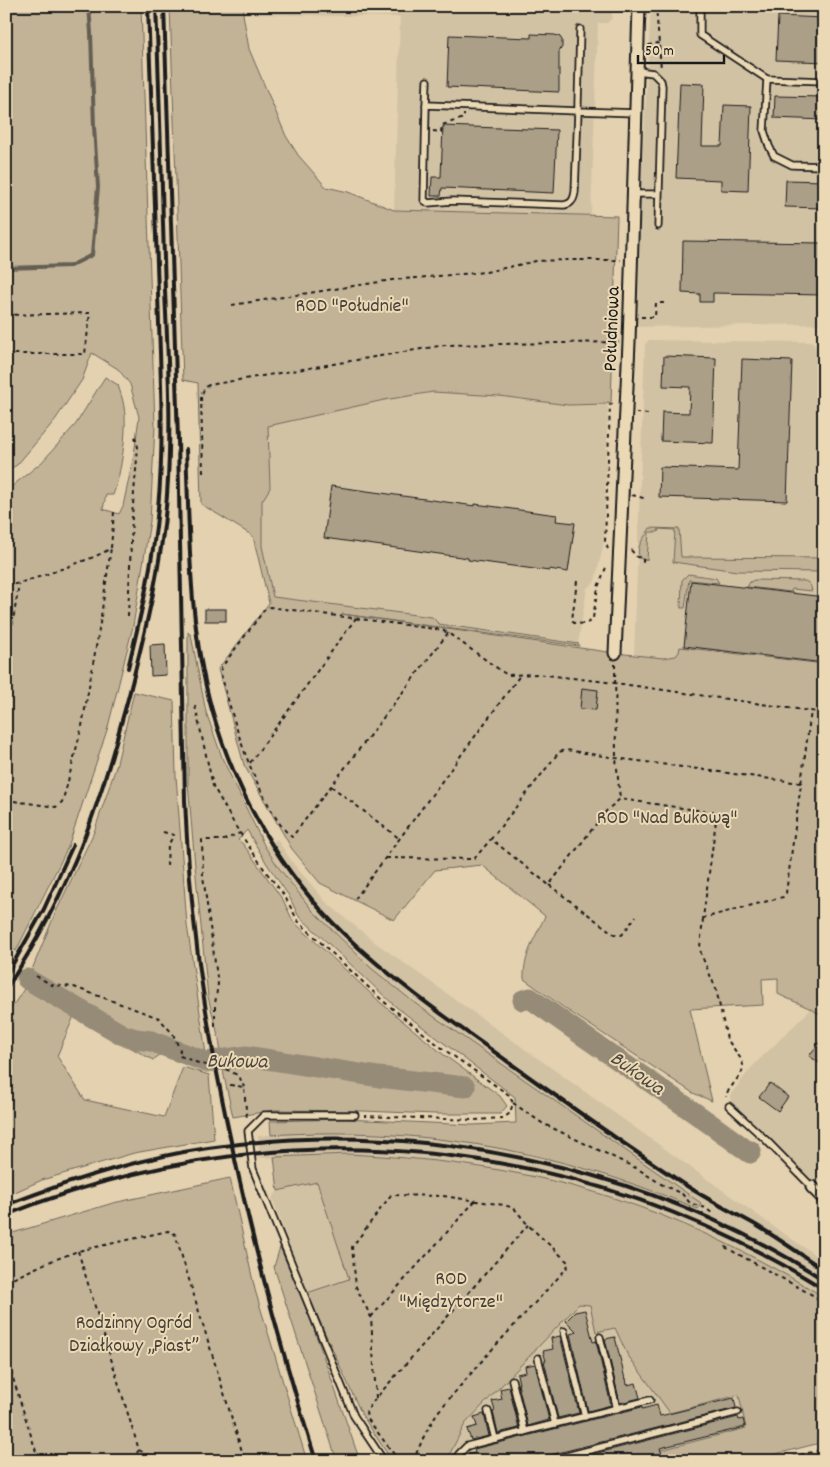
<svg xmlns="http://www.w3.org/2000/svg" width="830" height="1467" font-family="Dekko,sans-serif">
	<rect width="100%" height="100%" fill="#e3d1b0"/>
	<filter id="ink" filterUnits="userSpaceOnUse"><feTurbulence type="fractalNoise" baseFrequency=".02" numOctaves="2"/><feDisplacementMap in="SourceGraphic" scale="10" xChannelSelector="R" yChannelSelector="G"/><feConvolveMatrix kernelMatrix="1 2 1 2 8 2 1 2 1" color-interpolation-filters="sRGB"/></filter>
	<g filter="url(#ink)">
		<g fill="#d2c2a4">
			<polygon points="244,6 612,6 612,18 607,23 598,23 591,215 394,210 400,17 243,14"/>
			<polygon points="651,6 824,6 824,324 633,327"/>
			<polygon points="649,340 813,342 824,366 824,676 634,655 645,344"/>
			<polygon points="433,392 499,396 568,405 606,404 606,402 608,402 604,542 595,581 593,584 587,588 578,644 438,624 431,617 273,597 262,546 262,501 270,488 267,426 384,400"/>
			<polygon points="277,839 292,862 327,903 376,943 777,1229 824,1261 824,1297 798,1281 687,1226 635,1205 579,1188 482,1167 414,1158 348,1154 260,1158 258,1136 294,1133 352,1132 416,1136 499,1147 549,1158 609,1175 670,1197 701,1203 416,1004 371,968 312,910 279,868 265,847"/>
			<polygon points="812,1008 824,1017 824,1186 818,1186 814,1184 731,1102 731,1094 751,1068"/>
			<polygon points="317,1182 349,1279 307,1293 272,1198 278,1191"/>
			<polygon points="579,1303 590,1305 614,1328 627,1354 739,1395 747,1428 662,1450 664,1461 446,1461 465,1424"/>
		</g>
		<g fill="#c2b397" stroke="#6f685a">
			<path d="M6,6h135l14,420 -5,95 -17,105 -25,101 -40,120 -52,104 -10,-6v-454l36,-29 34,-38 29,-47 13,8c2,7 5,14 6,22 4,22 -3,67 -11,88h-7l-3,14 16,5 4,-8 11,-51 5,-38 -9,-33 -12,-15 -26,-16 -10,27 -27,40 -38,45 -11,6z"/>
			<path d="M170,6h74l-1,8 6,35 37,87 12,19 28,32 22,5 46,18 223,6 -6,187 -4,-1 -1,2 -38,1 -69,-9 -66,-4 -49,8 -116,26 2,62 -8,13v45l11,51 159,20 7,7 140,20v2l-237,-32 273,39 48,5 13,-2 3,-4 1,-5 144,17v353c-14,-10 -30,-15 -46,-23v-16l-16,1 1,26 -73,4 22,92 -19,-8 -126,-83 -43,-31c-1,-23 12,-43 21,-63l-63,-51 -47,5 -41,50 -74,-37 -28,-34 -48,-84 -26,-96 51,-66 -16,-67 -52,-32 -3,-121 -15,-3z"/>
			<path d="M650,528l29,1 2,28 143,1v14l-87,-1 -64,-9 2,-32 -16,-1 -1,3h-9l-2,28 -6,-1c-8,-10 4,-22 9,-31z"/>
			<polygon points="688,574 716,578 719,583 689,580 685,608 681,608 682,580"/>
			<path d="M754,580l51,1c5,2 6,5 7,10l-20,-2 -1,3 -44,-5 3,-5z"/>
			<path d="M188,632l3,3 15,77 17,48 42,87 14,21 33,42 59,58 45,36 285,199 -3,6c-137,-58 -278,-84 -427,-74l-1,-14 75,-2 128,6 43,-2 -1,-26 -120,-91 -97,-91 -9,-19 -22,-32 -20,-34 -9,10 5,4 40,56 10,21 88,82 63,52 56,41 7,10 -7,8h-65l-72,-3 -89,-1 -41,7 -9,-41 -5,-37 -11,-42 -13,-131 -7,-83z"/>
			<polygon points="134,692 174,701 176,776 187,925 206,1054 169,1048 153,1060 74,1016 57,1056 85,1100 164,1117 183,1067 209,1075 214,1139 134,1153 42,1180 6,1196 6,1016 24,989 54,916 94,832 116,767"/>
			<path d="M348,1154c78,4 156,13 232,34 84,23 164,61 239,106l5,3v145l-76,19h-84l-3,-11 85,-22 -7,-33 -69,18 -43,-59 -12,-26 -19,4 -6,-27 -11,-1 -114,120 -19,37h-54l-30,-46 -55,-122 42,-14 -32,-97 -39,9 -4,-34z"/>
			<polygon points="230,1178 255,1290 307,1461 6,1461 6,1235 113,1203"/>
			<polygon points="280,1247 310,1318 360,1461 337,1461 274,1267"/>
		</g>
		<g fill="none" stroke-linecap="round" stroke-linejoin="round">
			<polyline stroke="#655f53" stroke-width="4" points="6,268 70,266 92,255 98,187 94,127 91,33 89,6"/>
			<g stroke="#968b77" stroke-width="21">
				<polyline points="27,979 123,1035 136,1039 151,1041 206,1062 247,1056 379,1077 465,1087"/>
				<path d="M523,1000l7,-2c72,53 149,101 220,155l1,-2"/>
			</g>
		</g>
		<g fill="#ac9f87" stroke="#1c1c1c">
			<polygon points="778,16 824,18 824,62 776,60"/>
			<polygon points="531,34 555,35 560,37 562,40 562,47 559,52 559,92 447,87 449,35 531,38"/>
			<polygon points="680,83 704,84 702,146 722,146 724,105 751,106 748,191 721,190 721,180 676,178"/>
			<polygon points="775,96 824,97 824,120 774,118"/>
			<polygon points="443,126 557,130 554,193 442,188 441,196 431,196 432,177 441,177"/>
			<polygon points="786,180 824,181 824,208 785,207"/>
			<polygon points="683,241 824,243 824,295 713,293 713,302 700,302 700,294 682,293"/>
			<polygon points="664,356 716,358 713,443 661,441 662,412 689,413 690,387 663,386"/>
			<polygon points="742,359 792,361 787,501 659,497 660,467 738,470"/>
			<polygon points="331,486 475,506 475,504 557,515 556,521 575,523 568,572 549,569 549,571 468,560 468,558 324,538"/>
			<polygon points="691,581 824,597 824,663 684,646"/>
			<rect x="205" y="609" width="21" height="12"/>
			<polygon points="165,644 166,675 151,676 150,645"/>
			<polygon points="582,688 598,690 596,710 580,709"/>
			<polygon points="824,1036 824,1066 809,1056"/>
			<polygon points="770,1083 788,1097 778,1111 759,1097"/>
			<polygon points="585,1310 593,1342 596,1341 611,1405 588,1411 570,1334 577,1332 566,1321 575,1312"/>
			<polygon points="560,1336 579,1413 558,1418 544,1361 546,1361 543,1351 553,1349 551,1338"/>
			<polygon points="615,1337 625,1379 626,1378 627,1385 636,1383 640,1398 620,1403 605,1339"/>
			<polygon points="535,1364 549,1420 528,1426 518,1384 519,1384 517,1374 526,1372 525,1366"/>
			<polygon points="509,1387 519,1428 498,1433 493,1412 495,1411 492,1401 502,1399 500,1389"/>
			<polygon points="734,1398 736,1408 546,1456 542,1461 539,1461 539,1456 520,1461 461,1461 464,1455 475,1453 474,1449 642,1407 642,1409 657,1405 660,1416"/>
			<polygon points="484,1414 489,1436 471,1440 467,1429 477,1426 474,1417"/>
			<polygon points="738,1417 739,1420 743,1419 745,1427 660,1448 663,1458 652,1461 567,1461"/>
		</g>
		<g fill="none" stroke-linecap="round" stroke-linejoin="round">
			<g stroke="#1c1c1c" stroke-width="9">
				<g id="lane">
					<polyline points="615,6 645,6"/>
					<polyline points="700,6 700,35 767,79 824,81"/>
					<path d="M580,29l-2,74v8l-3,81c-1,7 -3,12 -11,13l-112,-4 -24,2 -4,-3 2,-95 152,6 58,2"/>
					<polyline points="638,71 653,73 661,81 662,86 658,226"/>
					<polyline points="767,79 764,131 769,146 774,156 792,165 824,166"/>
					<polyline points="426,105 427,81"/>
					<polyline points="633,194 658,194"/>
					<polyline points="729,1106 766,1140 812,1187"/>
					<polyline points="355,1115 264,1115 248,1131 253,1169 354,1416 384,1461"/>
					<polyline points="564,1331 585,1417"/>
					<polyline points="600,1337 617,1409"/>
					<polyline points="538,1358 555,1424"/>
					<polyline points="512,1380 525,1432"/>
					<polyline points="488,1411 495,1439"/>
					<polyline points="455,1461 459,1454 467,1446 650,1400"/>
					<polyline points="547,1461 738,1412"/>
				</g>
			</g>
			<g stroke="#1c1c1c" stroke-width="15">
				<g id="street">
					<polyline points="615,653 629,342 639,6"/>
					<polyline points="812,1187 824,1199"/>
				</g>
			</g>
			<g stroke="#1c1c1c" stroke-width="2" stroke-dasharray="4 4" stroke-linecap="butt">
				<polyline points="656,6 661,69"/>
				<polyline points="648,46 652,44 659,43"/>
				<polyline points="433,131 441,132 442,125 464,118 464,114"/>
				<polyline points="232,305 392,280 486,272 536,261 567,260 621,260"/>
				<polyline points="6,315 90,313 85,354 6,354"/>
				<polyline points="641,317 655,317 656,303 665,303"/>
				<polyline points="6,387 11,354"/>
				<polyline points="636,413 649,414"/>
				<polyline points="203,473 201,396 205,387 209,385 445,345 619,342"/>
				<polyline points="632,495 647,499"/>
				<polyline points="608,549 605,542 610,405 614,403"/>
				<polyline points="631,550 637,557 643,558 643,565"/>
				<path d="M577,581l-5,39 2,3c8,1 14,2 19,-5l5,-31 9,-22"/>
				<path d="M6,586c21,-4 41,-12 61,-19 15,-6 30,-10 44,-19l3,-36"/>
				<polyline points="128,616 132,516 138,447 134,433"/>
				<path d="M448,633l-156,204c-11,-9 -18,-22 -25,-35 -22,-40 -34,-84 -46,-128v-6l44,-59 5,-2 172,23 6,3 59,42 30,-1 78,9 209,30"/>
				<polyline points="6,664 19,584"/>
				<polyline points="615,664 616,758 620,799"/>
				<polyline points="195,706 213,786 236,827 266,872 284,895 298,921 383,1001 442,1048 509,1095 513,1103 510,1113 504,1118 474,1120 364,1116"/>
				<polyline points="250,763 356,618"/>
				<polyline points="801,783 616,758 566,750 559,752 491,839 549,885 607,810 620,799 717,813 703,918 783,897 786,893 811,711"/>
				<polyline points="331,786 400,839"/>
				<polyline points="6,800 56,807 62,802 66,789 82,726 99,630 111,548"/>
				<polyline points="163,832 174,835 168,845 167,866 164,867"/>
				<polyline points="386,858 474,859 491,839"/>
				<polyline points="549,885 614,934 622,935 636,916"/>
				<polyline points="355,899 521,674"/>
				<polyline points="703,919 700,947 701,954 716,989 727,1039 741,1059 743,1065 742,1072 726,1094 726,1097"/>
				<polyline points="36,976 52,985 74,987 159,1018 173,1034 180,1050 179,1054 180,1056 201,1064 224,1068 239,1076 244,1087"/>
				<polyline points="215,1026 215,1004 218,984 203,876 202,840 224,840 240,833"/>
				<polyline points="230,1085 244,1087 247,1120"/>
				<polyline points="513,1103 542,1123 638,1169 661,1184 682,1194 690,1203 705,1208 712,1213"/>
				<polyline points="725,1247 816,1297 819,1303 824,1321"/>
				<polyline points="78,1251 139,1450 131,1461"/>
				<polyline points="6,1282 46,1263 78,1251 168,1231 175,1234 245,1461"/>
				<polyline points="371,1317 475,1201"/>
				<polyline points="6,1356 39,1461"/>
				<polyline points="376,1398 371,1317 356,1287 352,1247 391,1195 443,1196 504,1205 514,1208 528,1225 569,1263 566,1269 487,1355 437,1413 425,1434 413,1461"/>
				<polyline points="139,1450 158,1461"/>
				<polyline points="399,1461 367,1418 366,1412 376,1398 528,1225"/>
				<polyline points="777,1461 824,1449"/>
				<polyline points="811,1461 821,1450 824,1451"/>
			</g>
			<use href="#lane" stroke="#ebd9b6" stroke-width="5.5"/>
			<use href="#street" stroke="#ebd9b6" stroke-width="11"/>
			<g stroke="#1c1c1c" stroke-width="4">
				<path d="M164,6l14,434 7,360c2,49 6,98 12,147 10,84 27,166 46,248 21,90 45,178 73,266"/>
				<path d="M186,449c4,88 2,176 26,261 24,84 69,163 132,224 49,47 107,87 163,127 57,41 115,82 174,121 23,16 48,28 73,42 24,14 46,30 70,46"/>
				<path d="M128,668c13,-53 25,-105 30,-160 7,-71 2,-143 0,-215 -4,-95 -7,-191 -10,-287"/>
				<polyline points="6,976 44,909 73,845"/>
				<path d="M6,989c32,-48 58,-99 79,-153 18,-46 31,-94 44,-141 17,-66 33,-132 38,-200 5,-68 1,-136 -2,-204 -3,-95 -5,-190 -9,-285"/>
				<path d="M6,1205c65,-25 133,-47 202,-57 209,-31 437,17 616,132"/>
				<path d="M6,1215c274,-109 568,-81 818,74"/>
			</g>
		</g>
	</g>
	<g text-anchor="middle" stroke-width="4" stroke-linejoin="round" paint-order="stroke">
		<g font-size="20" fill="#46423b" stroke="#ebd9b6">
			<text x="352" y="311">ROD "Południe"</text>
			<text x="667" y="823">ROD "Nad Bukową"</text>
			<text x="451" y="1284">ROD<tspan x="451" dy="23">"Międzytorze"</tspan></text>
			<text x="134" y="1328">Rodzinny Ogród<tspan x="134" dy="23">Działkowy „Piast”</tspan></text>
		</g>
		<g font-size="20" fill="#1c1c1c" stroke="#ebd9b6">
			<text transform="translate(610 329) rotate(-88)" y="7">Południowa</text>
		</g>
		<g font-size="21" font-style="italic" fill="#4d4840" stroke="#ebd9b6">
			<text transform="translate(237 1060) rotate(1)" y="7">Bukowa</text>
			<text transform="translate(638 1072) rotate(35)" y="7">Bukowa</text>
		</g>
	</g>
	<rect width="830" height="1467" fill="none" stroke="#ebd9b6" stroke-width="25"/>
	<rect x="12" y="12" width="805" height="1442" fill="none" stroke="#1c1c1c" stroke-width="2" filter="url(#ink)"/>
	<path d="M638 55v8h86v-8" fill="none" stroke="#1c1c1c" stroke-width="2.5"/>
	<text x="645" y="55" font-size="15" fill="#1c1c1c" stroke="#ebd9b6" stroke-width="4" paint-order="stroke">50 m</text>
</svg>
